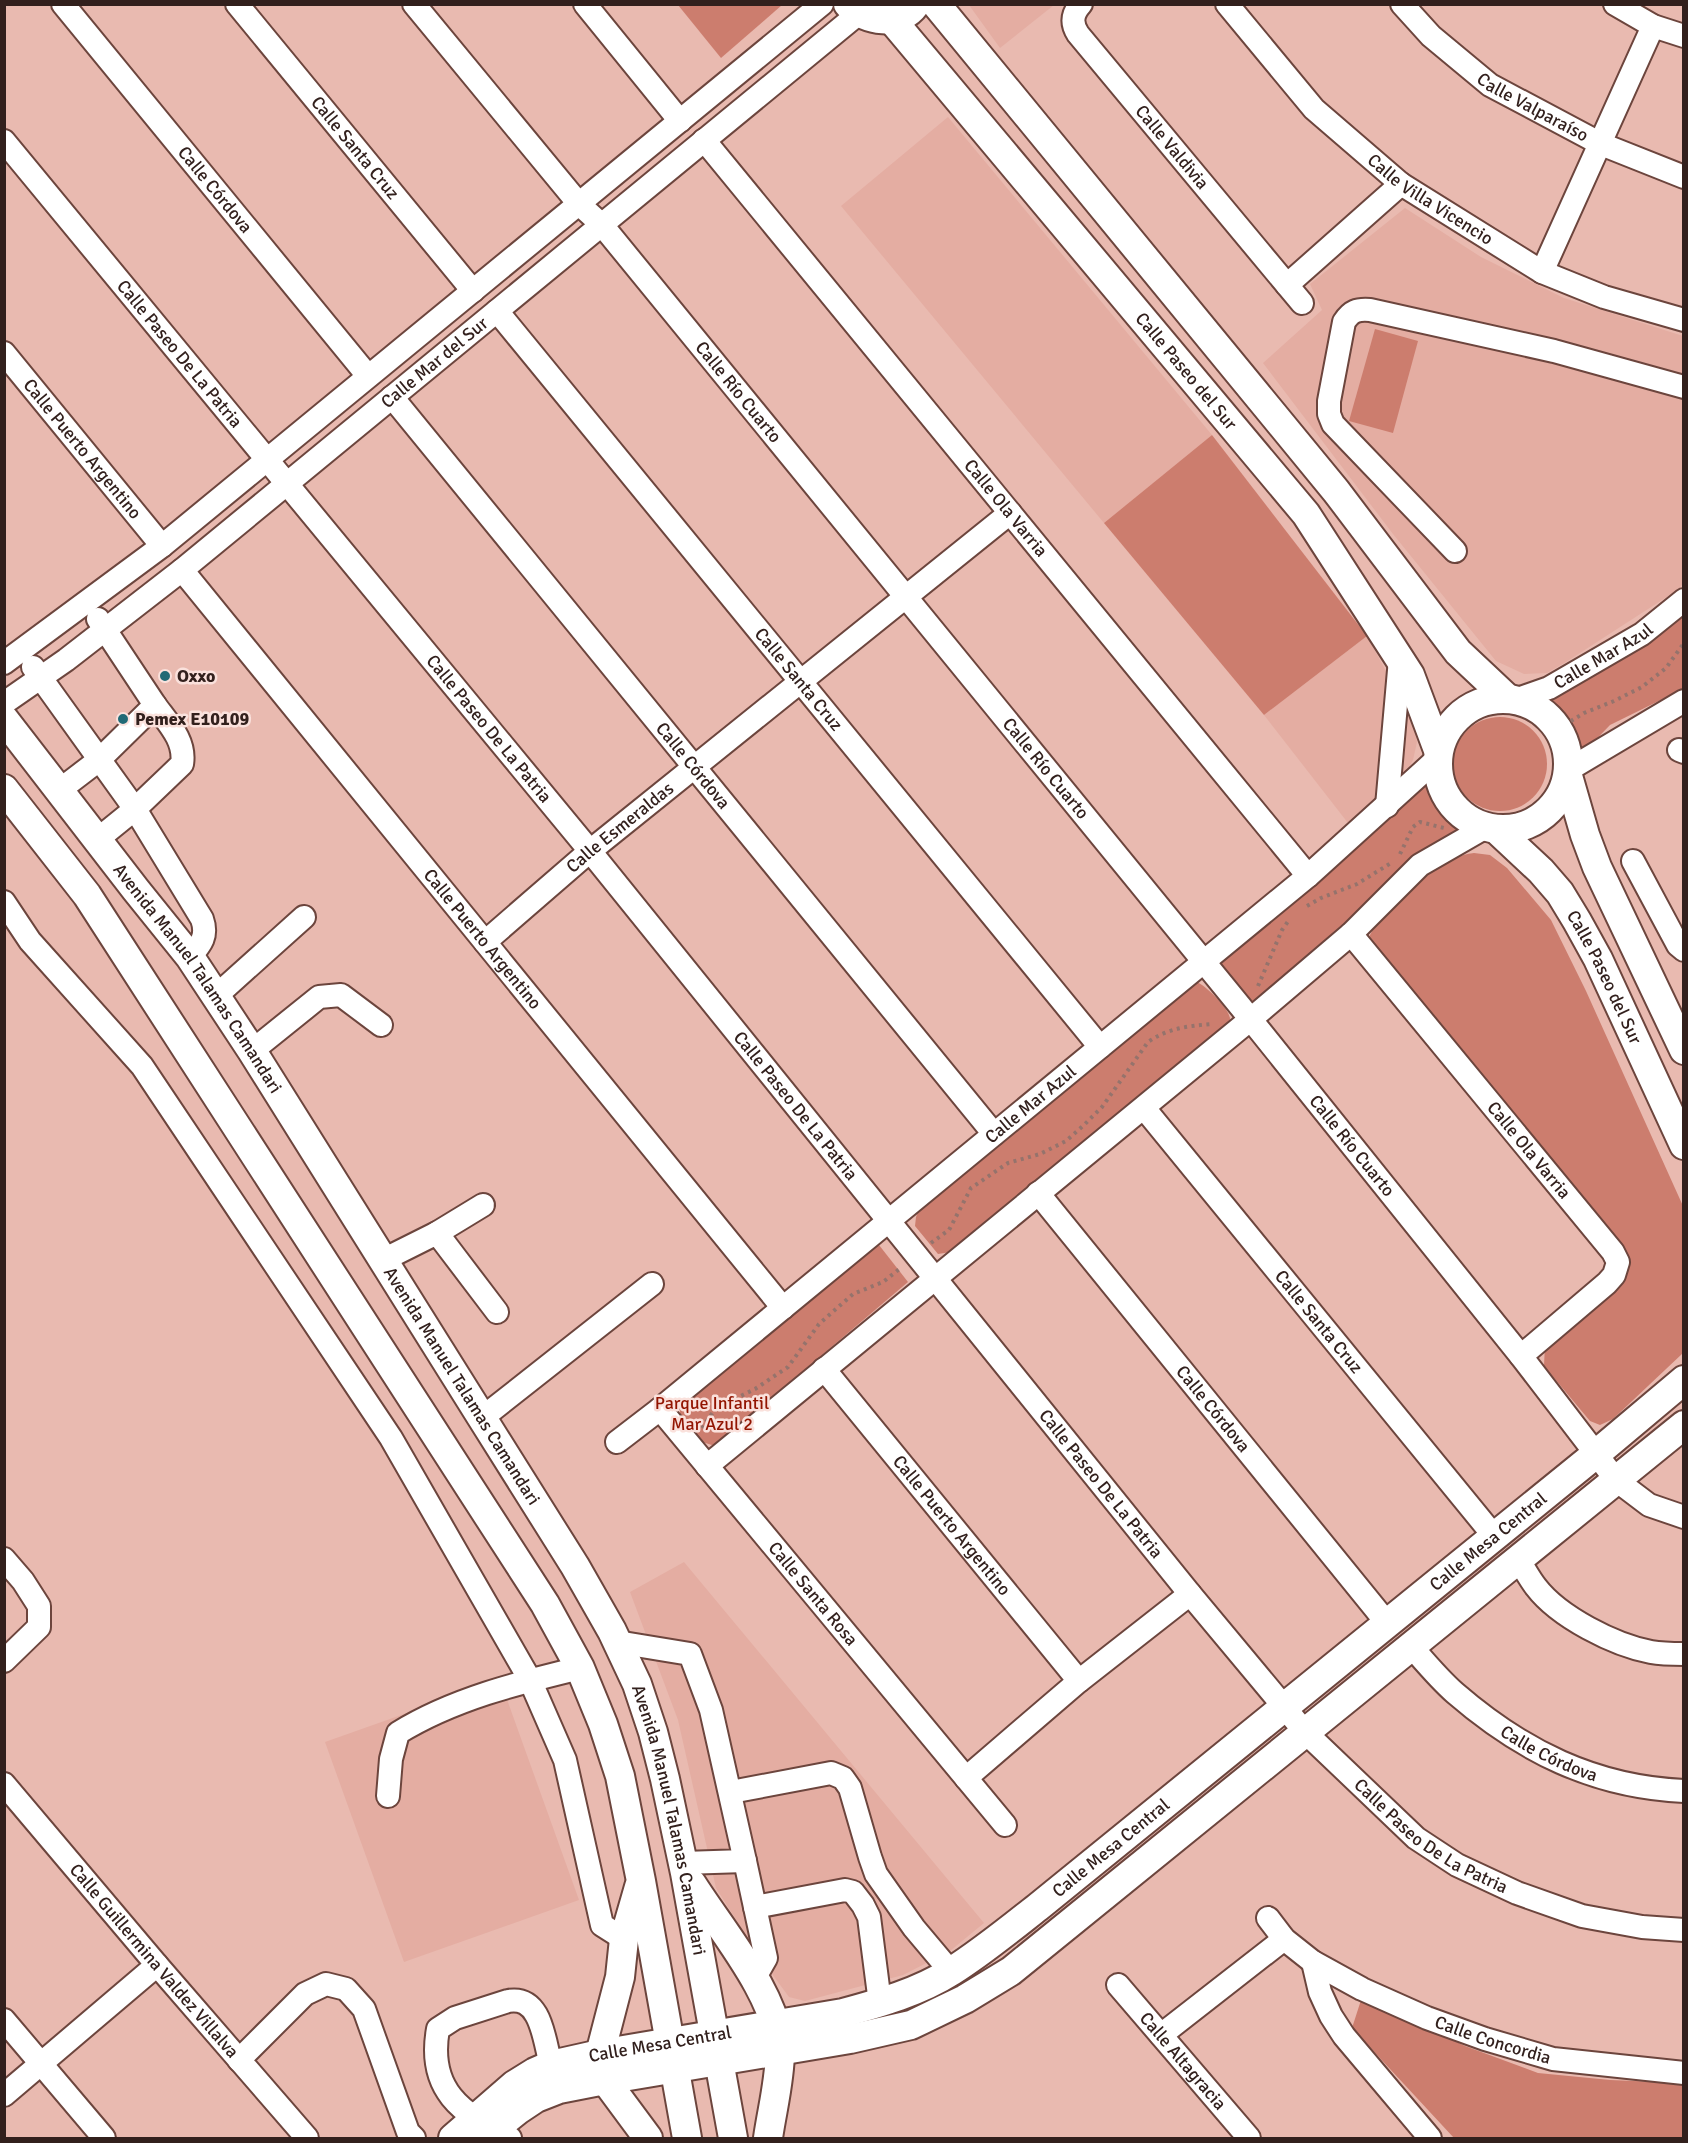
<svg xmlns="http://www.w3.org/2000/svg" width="1688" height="2143" font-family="Signika,sans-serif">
	<rect width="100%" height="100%" fill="#e9bab0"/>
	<g fill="#e4ada2">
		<polygon points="969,5 1054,5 1000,48"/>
		<polygon points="948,117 1212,435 1104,523 841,206"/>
		<polygon points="1405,208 1481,257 1564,298 1683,336 1683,583 1679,589 1566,662 1547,673 1524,674 1496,661 1393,534 1263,363 1322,310 1310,284"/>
		<polygon points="1367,636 1414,723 1417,742 1413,760 1400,783 1348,823 1264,715"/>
		<polygon points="684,1562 984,1923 950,1951 903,1975 805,2001 789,1997 761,1959 716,1888 678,1720 630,1592"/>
		<polygon points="500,1680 579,1900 404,1962 325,1742"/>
	</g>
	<g fill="#cc7d6e">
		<polygon points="678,5 782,5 721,58"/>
		<polygon points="1375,329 1418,341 1393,433 1349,421"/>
		<polygon points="1212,435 1367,636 1264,715 1104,523"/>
		<path d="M1683,612v77l-73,36 -28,29c-8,-26 -16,-37 -36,-55z"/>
		<circle cx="1500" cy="764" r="47"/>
		<polygon points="1433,777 1435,798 1461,831 1272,993 1253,1002 1217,963"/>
		<path d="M1474,853l16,2 17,13 44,52 35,71 97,215v147l-70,66 -13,6 -10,-4 -46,-55 1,-22 77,-66 -254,-339c19,-38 35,-51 71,-72 12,-6 21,-13 35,-14z"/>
		<path d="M1197,982c9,4 33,27 33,37 0,3 -2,6 -3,10l-276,223 -13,2 -23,-28 1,-9 4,-10 271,-222z"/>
		<polygon points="879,1245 908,1282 715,1446 699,1441 680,1416 680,1404"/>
		<polygon points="1362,1997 1465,2046 1538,2073 1610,2080 1683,2083 1683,2138 1454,2138 1352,2028"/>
	</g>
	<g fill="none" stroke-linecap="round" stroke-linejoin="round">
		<g stroke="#6c453d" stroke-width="26">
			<g id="minor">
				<path id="s1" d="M63,4l305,372"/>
				<path id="s2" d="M237,4l236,287"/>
				<path id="s3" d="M414,4l165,200 23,21 638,781 281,350 95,124 33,25 35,12"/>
				<polyline points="585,4 680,121"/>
				<path id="s4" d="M1081,4c-9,10 -10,19 -3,30l224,269"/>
				<path id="s5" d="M1227,4l87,105 87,75 141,88 62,25 80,23"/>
				<path id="s6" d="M1402,4l29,32 59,49 111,59 83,33"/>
				<polyline points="1615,4 1653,26 1684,36"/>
				<path id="s7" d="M704,140l604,736"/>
				<path id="s8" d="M4,141l586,710 600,743 115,138 111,106 41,27 60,28 65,23 60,11 42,3"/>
				<polyline points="1542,272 1653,26"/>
				<polyline points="1287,285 1401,184"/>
				<path id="s9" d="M497,311l603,736"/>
				<path id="s10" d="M4,353l158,193"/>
				<path id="s11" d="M392,397l602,737"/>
				<path d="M1455,551l-122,-127 -4,-10v-13l15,-79c7,-11 13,-13 26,-12l184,41 130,36"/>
				<path id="s12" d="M182,570l601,738"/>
				<polyline points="98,619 155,705"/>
				<polyline points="4,663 162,546 822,4"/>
				<path d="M33,667l102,142 67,110c6,17 -1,25 -12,38"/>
				<path id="s13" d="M1515,700l34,-12 93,-54 42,-34"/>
				<path id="s14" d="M4,703l62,-43 116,-90 676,-556"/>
				<polyline points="1679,750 1684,752"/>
				<polyline points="1568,770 1684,701"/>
				<path d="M61,789l38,-29 56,-55c13,18 31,36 27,59l-47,45 -37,30"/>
				<polyline points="1387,806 1400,659"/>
				<polyline points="1633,861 1678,945 1684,950"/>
				<polyline points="4,902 30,941 142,1066 391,1438 530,1680 565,1760 602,1925 624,1939"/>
				<path id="s15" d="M1351,934l262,318 5,10 -4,13 -7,8 -86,73"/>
				<path id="s16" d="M485,942l105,-91 420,-338"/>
				<polyline points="216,996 304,917"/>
				<polyline points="252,1051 319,997 341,995 381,1025"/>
				<path id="s17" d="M1144,1108l350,428"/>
				<path id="s18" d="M1038,1193l349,430"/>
				<polyline points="437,1233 483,1205"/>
				<polyline points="383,1260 437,1233 497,1312"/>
				<path id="s19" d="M824,1369l255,312"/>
				<path id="s20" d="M660,1409l345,416"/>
				<polyline points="482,1418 652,1284"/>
				<path id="s21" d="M617,1442l43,-33 648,-533 129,-117"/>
				<polyline points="707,1466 1251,1019 1351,934 1420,865 1486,827"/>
				<polyline points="4,1559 23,1581 39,1606 39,1627 4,1661"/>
				<path d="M1518,1559c6,9 11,19 18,28 23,30 78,58 115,65 11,2 22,2 33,2"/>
				<polyline points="617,1642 690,1654 711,1710 745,1861 683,1863"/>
				<path id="s22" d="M1411,1646c14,16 28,33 44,47 67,58 139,94 229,98"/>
				<polyline points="966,1778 1079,1681 1190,1594"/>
				<path id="s23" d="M4,1784l153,181 150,173"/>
				<polyline points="731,1792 831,1773 843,1778 850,1788 870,1857 876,1874 914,1928 951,1972"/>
				<path d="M388,1796l3,-37 7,-26c55,-34 120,-50 182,-65"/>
				<polyline points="745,1861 766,1958 754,1979"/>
				<polyline points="755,1907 845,1890 853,1892 863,1905 869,1917 880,2003"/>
				<path id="s24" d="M1268,1918l16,21 29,23 49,27 65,29 58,21 68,20 131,14"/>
				<polyline points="1313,1962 1320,1992 1331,2016 1344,2036 1430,2138"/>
				<path id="s25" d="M1118,1985l131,153"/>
				<polyline points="4,2020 104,2138"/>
				<polyline points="1161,2035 1284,1939"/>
				<polyline points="239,2060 305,1994 326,1984 346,1989 364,2009 408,2132 414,2138"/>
				<polyline points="4,2095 157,1965"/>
				<path d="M510,2138c-49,-25 -83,-48 -72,-109l17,-11 53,-17c34,-6 36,40 43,64"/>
			</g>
		</g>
		<g stroke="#6c453d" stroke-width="32">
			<g id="major">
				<path d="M848,4c19,17 51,24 68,0"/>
				<polyline points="936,4 1336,491 1458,652 1508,699"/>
				<path id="s26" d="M892,20l414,494 104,161 28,75"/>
				<circle cx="1503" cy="764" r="65"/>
				<path id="s27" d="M4,719l132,171 54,67 62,94 230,367 93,148 37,65 25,53 16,48 12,47 20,94 48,265"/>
				<polyline points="1568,776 1585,835 1597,867 1684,1050"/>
				<polyline points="4,789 87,895 545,1604 580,1668 603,1724 620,1776 641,1881 687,2138"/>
				<path id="s28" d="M1496,829l45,42 19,22 17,28 21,38 86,186"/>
				<path d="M692,1884c29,46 86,112 88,167 0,29 -8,59 -12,87"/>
				<polyline points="639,1887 624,1939 620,1977 600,2054 605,2080 648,2138"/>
				<path id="s29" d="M453,2138l61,-53 21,-13 16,-7 49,-11 243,-41c37,-10 76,-21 109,-42 30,-19 58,-42 86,-64l558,-453 88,-74"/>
				<polyline points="483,2138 518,2110 536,2098 559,2089 605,2080 850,2039 911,2025 965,1999 1011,1971 1684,1425"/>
			</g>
		</g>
		<g stroke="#95736c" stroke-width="4" stroke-dasharray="3 4.5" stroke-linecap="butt">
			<polyline points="1558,729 1584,713 1614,701 1642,687 1666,668 1684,643"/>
			<polyline points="1400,854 1413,827 1420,822 1444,828"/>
			<polyline points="1307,906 1321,898 1357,884 1391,863"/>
			<polyline points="1258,986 1282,930 1289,920"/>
			<path d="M931,1243l18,-13 22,-42 37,-25 32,-9 26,-13 18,-16 18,-18 46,-65c20,-14 41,-16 63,-18"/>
			<polyline points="702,1428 716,1408 755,1389 788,1367 819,1324 853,1294 883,1282 902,1267"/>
		</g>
		<use href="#minor" stroke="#fff" stroke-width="22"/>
		<use href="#major" stroke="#fff" stroke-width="28"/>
	</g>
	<g fill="#216a76" stroke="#fae1dc" stroke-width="2">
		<circle cx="165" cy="676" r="6"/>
		<circle cx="123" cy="719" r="6"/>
	</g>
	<g text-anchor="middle" stroke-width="5" stroke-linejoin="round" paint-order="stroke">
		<g font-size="18" fill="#32201d" stroke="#fae1dc">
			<text dy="6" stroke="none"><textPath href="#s6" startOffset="168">Calle Valparaíso</textPath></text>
			<text dy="6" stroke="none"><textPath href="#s4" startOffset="180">Calle Valdivia</textPath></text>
			<text dy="6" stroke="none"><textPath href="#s2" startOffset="186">Calle Santa Cruz</textPath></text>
			<text dy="6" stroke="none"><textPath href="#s1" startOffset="240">Calle Córdova</textPath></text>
			<text dy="6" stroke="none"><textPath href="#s5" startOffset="284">Calle Villa Vicencio</textPath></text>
			<text dy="6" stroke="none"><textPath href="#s8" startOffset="276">Calle Paseo De La Patria</textPath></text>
			<text dy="6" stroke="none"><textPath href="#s14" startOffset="549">Calle Mar del Sur</textPath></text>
			<text dy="6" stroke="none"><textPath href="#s26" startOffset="458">Calle Paseo del Sur</textPath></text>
			<text dy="6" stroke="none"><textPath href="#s3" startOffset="506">Calle Río Cuarto</textPath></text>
			<text dy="6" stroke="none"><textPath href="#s10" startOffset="124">Calle Puerto Argentino</textPath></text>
			<text dy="6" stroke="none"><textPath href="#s7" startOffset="476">Calle Ola Varria</textPath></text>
			<text dy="6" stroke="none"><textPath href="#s13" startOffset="99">Calle Mar Azul</textPath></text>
			<text dy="6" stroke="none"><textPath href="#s9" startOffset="476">Calle Santa Cruz</textPath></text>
			<text dy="6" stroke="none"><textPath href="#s8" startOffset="762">Calle Paseo De La Patria</textPath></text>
			<text dy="6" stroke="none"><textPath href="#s11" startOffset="476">Calle Córdova</textPath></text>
			<text dy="6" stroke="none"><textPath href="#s3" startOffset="992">Calle Río Cuarto</textPath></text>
			<text dy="6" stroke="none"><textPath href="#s16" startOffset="177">Calle Esmeraldas</textPath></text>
			<text dy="6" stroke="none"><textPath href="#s12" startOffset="476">Calle Puerto Argentino</textPath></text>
			<text dy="6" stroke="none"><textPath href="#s28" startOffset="186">Calle Paseo del Sur</textPath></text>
			<text dy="6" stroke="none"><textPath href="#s27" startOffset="324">Avenida Manuel Talamas Camandari</textPath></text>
			<text dy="6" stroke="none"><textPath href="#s21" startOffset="534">Calle Mar Azul</textPath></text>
			<text dy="6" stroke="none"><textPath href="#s8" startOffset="1248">Calle Paseo De La Patria</textPath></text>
			<text dy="6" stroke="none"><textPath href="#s3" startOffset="1478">Calle Río Cuarto</textPath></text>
			<text dy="6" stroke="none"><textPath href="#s15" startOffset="280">Calle Ola Varria</textPath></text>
			<text dy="6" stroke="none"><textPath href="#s17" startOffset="276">Calle Santa Cruz</textPath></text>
			<text dy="6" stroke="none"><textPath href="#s27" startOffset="810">Avenida Manuel Talamas Camandari</textPath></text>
			<text dy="6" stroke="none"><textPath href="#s18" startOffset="278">Calle Córdova</textPath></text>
			<text dy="6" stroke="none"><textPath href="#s8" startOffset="1734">Calle Paseo De La Patria</textPath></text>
			<text dy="6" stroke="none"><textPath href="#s19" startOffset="202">Calle Puerto Argentino</textPath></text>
			<text dy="6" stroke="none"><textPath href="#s29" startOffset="1224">Calle Mesa Central</textPath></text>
			<text dy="6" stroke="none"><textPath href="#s20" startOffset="240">Calle Santa Rosa</textPath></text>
			<text dy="6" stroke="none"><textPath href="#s22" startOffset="177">Calle Córdova</textPath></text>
			<text dy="6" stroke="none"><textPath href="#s27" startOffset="1296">Avenida Manuel Talamas Camandari</textPath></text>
			<text dy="6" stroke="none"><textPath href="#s8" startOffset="2220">Calle Paseo De La Patria</textPath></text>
			<text dy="6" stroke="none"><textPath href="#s29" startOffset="738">Calle Mesa Central</textPath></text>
			<text dy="6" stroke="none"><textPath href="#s23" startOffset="232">Calle Guillermina Valdez Villalva</textPath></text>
			<text dy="6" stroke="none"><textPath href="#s24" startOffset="260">Calle Concordia</textPath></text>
			<text dy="6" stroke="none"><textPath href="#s29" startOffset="234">Calle Mesa Central</textPath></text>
			<text dy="6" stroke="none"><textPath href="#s25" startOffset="100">Calle Altagracia</textPath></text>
		</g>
		<g font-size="18" font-weight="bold" fill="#32201d" stroke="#fae1dc" text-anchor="start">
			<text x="177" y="682">Oxxo</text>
			<text x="135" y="725">Pemex E10109</text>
		</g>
		<g font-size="18" fill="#921401" stroke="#fae1dc">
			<text x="712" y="1409">Parque Infantil<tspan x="712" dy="21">Mar Azul 2</tspan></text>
		</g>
	</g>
	<rect width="1688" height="2143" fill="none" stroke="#32201d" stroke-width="12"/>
</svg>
